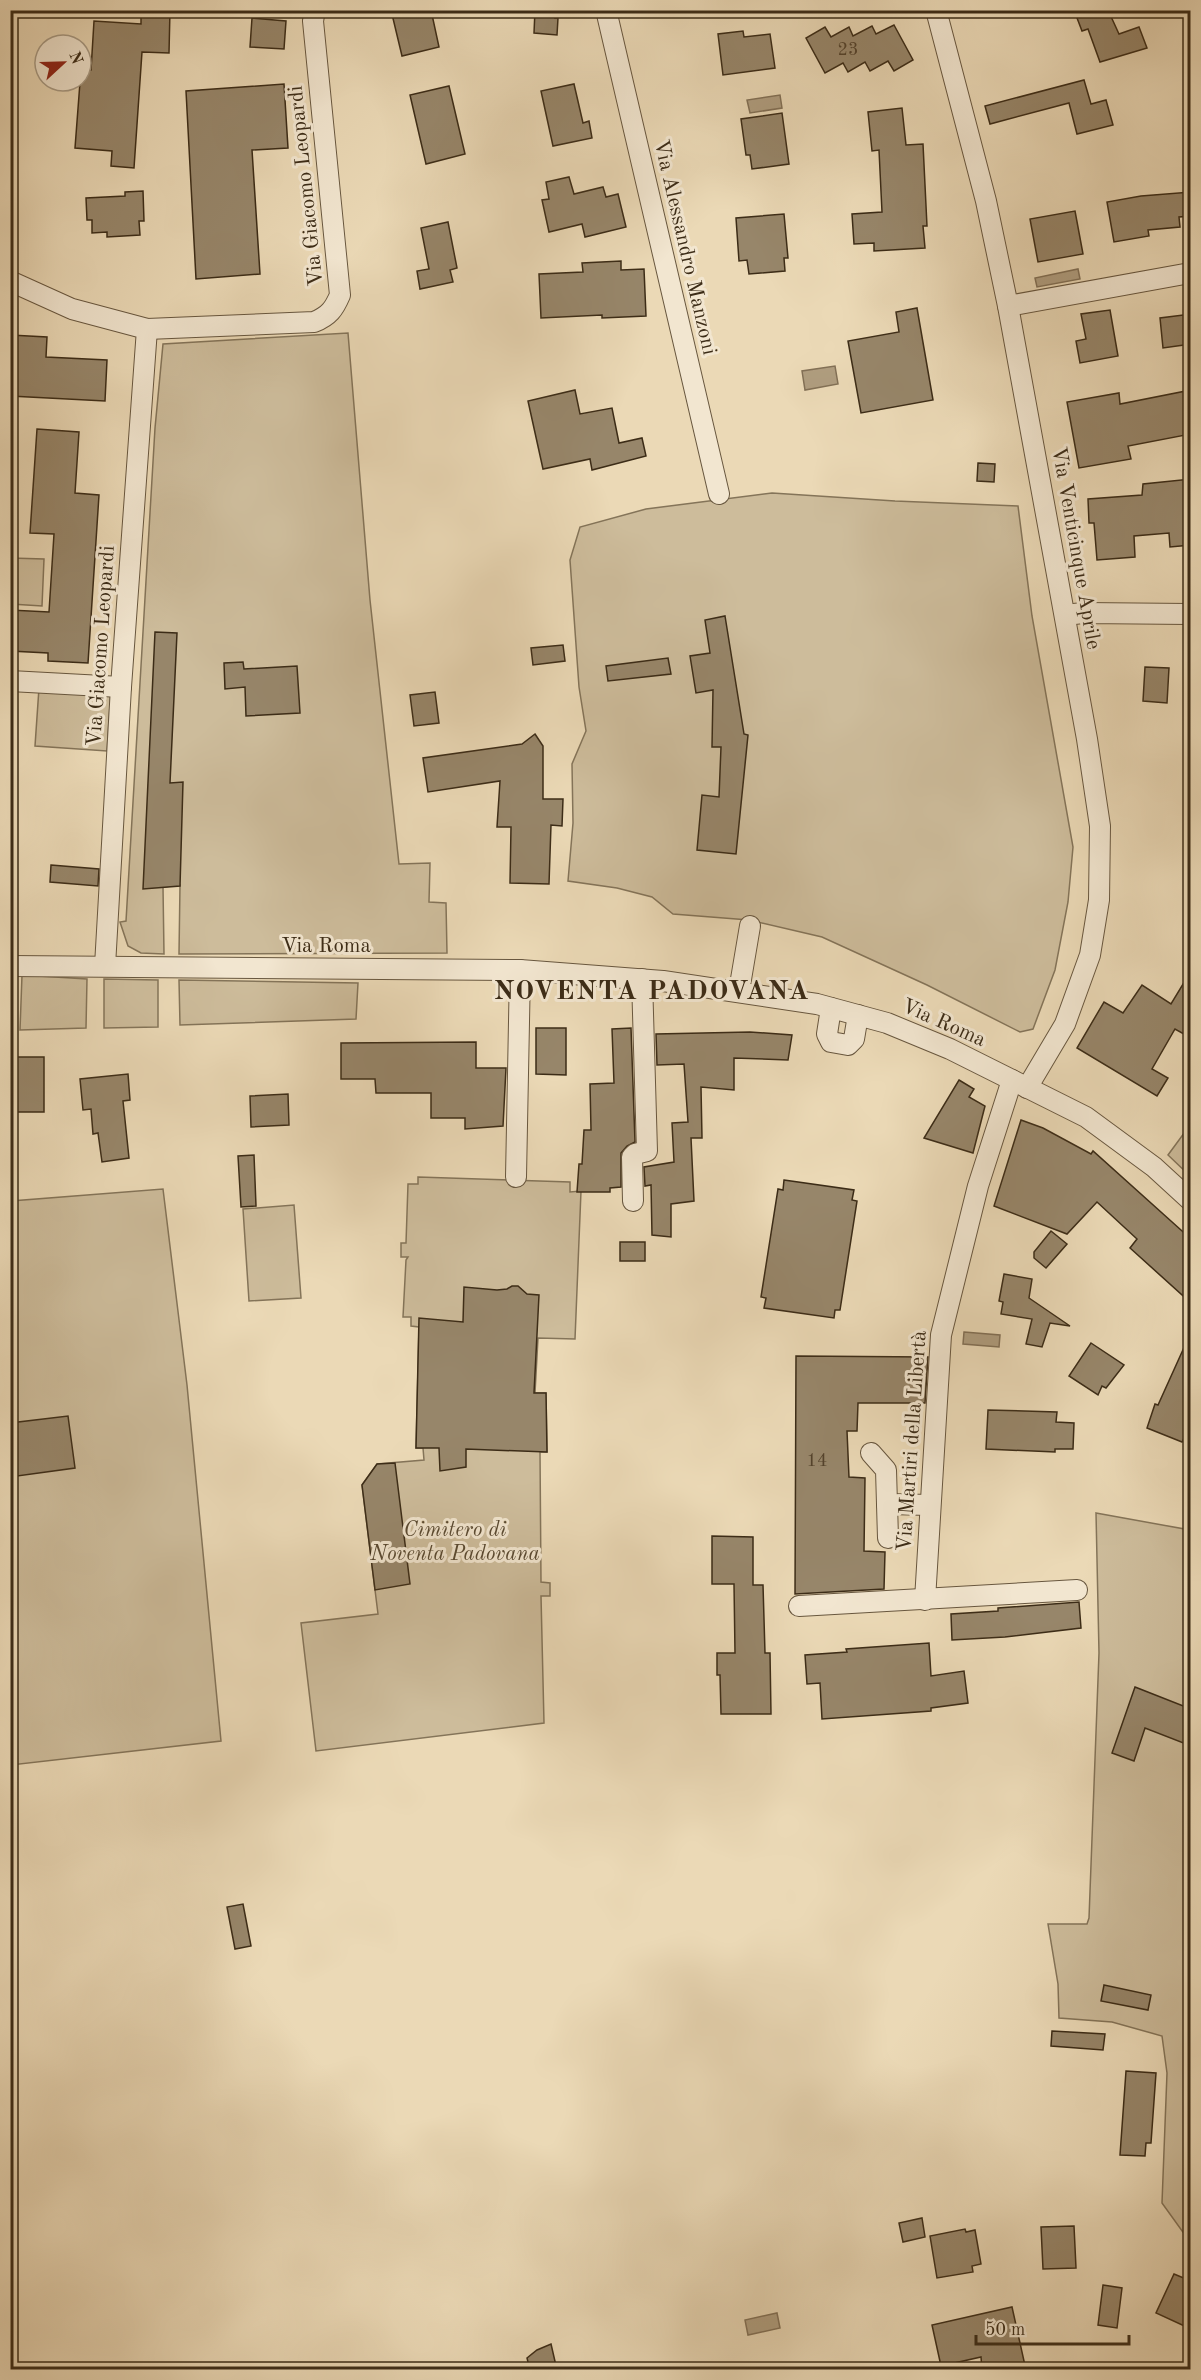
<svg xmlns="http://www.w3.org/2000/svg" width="1201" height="2380" font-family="'Old Standard TT',serif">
	<rect width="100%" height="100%" fill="#ebd9b6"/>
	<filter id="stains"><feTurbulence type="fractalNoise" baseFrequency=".00333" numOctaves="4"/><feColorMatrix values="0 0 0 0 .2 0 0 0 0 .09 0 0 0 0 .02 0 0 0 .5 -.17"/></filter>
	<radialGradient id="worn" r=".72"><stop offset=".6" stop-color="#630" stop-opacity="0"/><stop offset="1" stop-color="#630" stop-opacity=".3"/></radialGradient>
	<g fill="#cdbc9b" stroke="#847459" stroke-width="1.5">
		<polygon points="348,333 370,600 399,864 430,863 429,902 446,903 447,953 179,954 180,885 163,887 164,954 141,953 128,946 120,922 126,921 155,428 163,344"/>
		<polygon points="10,419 16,419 11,533 10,533"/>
		<polygon points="772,493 895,501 1018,506 1032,616 1073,847 1068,902 1055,970 1033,1029 1020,1032 927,985 822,937 749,920 673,914 652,897 617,888 568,881 573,823 572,764 586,731 579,687 570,560 580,527 646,509"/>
		<polygon points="10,558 44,559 42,606 11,604"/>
		<polygon points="39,688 111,689 107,751 35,746"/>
		<polygon points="22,975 87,979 86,1028 20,1030"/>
		<polygon points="104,979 158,980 158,1027 104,1028"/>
		<polygon points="179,980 358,983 356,1019 180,1025"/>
		<polygon points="1190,1125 1190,1176 1168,1155"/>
		<polygon points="418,1177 570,1182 570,1192 581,1191 575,1339 538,1338 535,1393 546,1393 547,1452 540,1452 541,1582 550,1583 550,1596 541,1596 544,1723 316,1751 301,1623 378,1614 362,1485 377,1464 424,1460 423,1448 416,1448 419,1327 411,1326 411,1317 403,1317 406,1260 408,1257 401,1257 401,1243 406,1243 408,1184 418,1184"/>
		<polygon points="163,1189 187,1385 221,1741 11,1765 11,1201"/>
		<polygon points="294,1205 301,1298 249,1301 243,1209"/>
		<polygon points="1096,1513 1190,1530 1190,2242 1162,2203 1167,2073 1162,2036 1112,2022 1059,2018 1058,1984 1048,1924 1087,1924 1089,1918 1099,1653"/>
	</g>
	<g fill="#b09e80" stroke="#827056" stroke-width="1.5">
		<polygon points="780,95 782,108 750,113 747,100"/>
		<polygon points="1078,269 1080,279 1037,287 1035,278"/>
		<polygon points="835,366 838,384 805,390 802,371"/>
		<polygon points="964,1332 1000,1335 999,1347 963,1344"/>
		<polygon points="777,2313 780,2328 748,2335 745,2320"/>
	</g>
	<g fill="#97866a" stroke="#3c2c17" stroke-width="1.5">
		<polygon points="141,10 170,10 169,53 142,52 134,168 111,166 112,151 75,148 81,69 91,70 94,21 141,24"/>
		<polygon points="391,10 431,10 439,47 402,56"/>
		<polygon points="535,10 556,10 555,18 558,18 557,35 534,33"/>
		<polygon points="1074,10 1108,10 1119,34 1139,27 1147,48 1100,62 1088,29 1082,31"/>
		<polygon points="252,18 286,21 284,49 250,47"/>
		<polygon points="894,25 913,60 894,71 888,61 870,71 865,62 848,72 843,63 825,73 806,38 825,27 831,37 849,27 853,36 872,26 876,34"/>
		<polygon points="743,31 744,37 770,34 775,68 723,75 718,34"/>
		<polygon points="1084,80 1091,104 1106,100 1113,125 1077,134 1069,103 990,124 985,106"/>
		<polygon points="284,84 288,148 252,150 260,274 196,279 186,91"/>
		<polygon points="574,84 583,123 589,121 592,138 553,146 541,91"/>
		<polygon points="449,86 465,154 426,164 410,95"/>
		<polygon points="902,108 906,145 923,144 927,226 923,226 925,248 874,251 874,243 854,244 852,214 882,212 879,150 872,151 868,112"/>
		<polygon points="782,113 789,164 752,169 750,155 746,155 741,119"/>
		<polygon points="569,177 574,194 603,187 606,197 618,194 626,227 585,237 582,224 549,232 542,200 549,199 546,182"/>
		<polygon points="143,191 144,221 139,221 140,235 107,237 107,232 92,233 92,220 87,220 86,198 125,196 125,192"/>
		<polygon points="1191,192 1191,216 1179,217 1180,227 1148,230 1149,236 1114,242 1107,202 1141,196"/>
		<polygon points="1075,211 1083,254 1038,262 1030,219"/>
		<polygon points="784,214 788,258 784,258 785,271 749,274 747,260 739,261 736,218"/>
		<polygon points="448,222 457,268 450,270 453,282 420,289 417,271 429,269 421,228"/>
		<polygon points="621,261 621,270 644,269 646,316 602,318 602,315 541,318 539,274 583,272 582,263"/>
		<polygon points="917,308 933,400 861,413 848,341 899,332 896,312"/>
		<polygon points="1110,310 1118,356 1080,363 1076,341 1086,339 1081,314"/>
		<polygon points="1191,314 1191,344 1163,348 1160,318"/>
		<polygon points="10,335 47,337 46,357 107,360 105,401 10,396"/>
		<polygon points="575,390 580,414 612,408 619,443 642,438 646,456 592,470 590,459 543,469 528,401"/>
		<polygon points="1191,390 1191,434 1128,446 1131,459 1079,468 1067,402 1119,393 1120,404"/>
		<polygon points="37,429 79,432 75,493 99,495 88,663 48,661 48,653 10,651 10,610 49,612 54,534 30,533"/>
		<polygon points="978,463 995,464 994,482 977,481"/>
		<polygon points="1191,479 1191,545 1170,547 1169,533 1134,536 1135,557 1097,560 1094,523 1089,523 1088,499 1142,495 1143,484"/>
		<polygon points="725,616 744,734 748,735 736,854 697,850 702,795 719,797 721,747 712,747 713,690 696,693 690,656 710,653 705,620"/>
		<polygon points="155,632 177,633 170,783 183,782 180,886 143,889"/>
		<polygon points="563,645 565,661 533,665 531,648"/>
		<polygon points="668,658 671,674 608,681 606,666"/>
		<polygon points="243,662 244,669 297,666 300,713 246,716 245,687 225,689 224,663"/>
		<polygon points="1145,667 1169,668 1167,703 1143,701"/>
		<polygon points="435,692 439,723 414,726 410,695"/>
		<polygon points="535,734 543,746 543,799 563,799 562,826 551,825 549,884 510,883 511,827 497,827 500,781 428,792 423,758 522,744"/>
		<polygon points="51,865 99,869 98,886 50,882"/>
		<polygon points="1191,971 1191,1038 1175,1029 1152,1069 1168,1078 1157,1096 1077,1048 1104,1002 1123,1013 1142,985 1171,1004"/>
		<polygon points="536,1028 566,1028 566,1075 536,1074"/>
		<polygon points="631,1028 635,1142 627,1146 621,1153 621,1187 610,1188 610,1192 577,1192 579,1164 582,1164 584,1130 591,1130 590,1084 614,1083 612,1029"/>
		<polygon points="750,1032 792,1035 788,1060 734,1058 734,1090 701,1087 702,1138 691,1138 694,1201 671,1204 671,1237 652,1235 651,1185 645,1186 644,1167 674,1162 672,1123 688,1122 684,1064 657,1065 656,1034"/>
		<polygon points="476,1042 476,1068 506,1068 503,1126 465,1129 465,1118 431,1118 431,1093 376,1093 375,1079 341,1079 341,1043"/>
		<polygon points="11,1057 44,1057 44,1112 10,1112"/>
		<polygon points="128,1074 130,1100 123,1101 129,1158 102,1162 98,1133 93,1134 91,1109 83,1110 80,1079"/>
		<polygon points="959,1080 974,1089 969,1097 985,1106 973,1153 924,1138"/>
		<polygon points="288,1094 289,1125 251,1127 250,1096"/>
		<polygon points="1021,1120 1043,1128 1091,1154 1093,1151 1191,1239 1191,1303 1130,1248 1137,1239 1097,1202 1067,1234 994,1206"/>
		<polygon points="254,1155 256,1206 241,1207 238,1156"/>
		<polygon points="784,1180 854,1190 852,1200 857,1201 840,1310 835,1310 834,1318 764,1308 766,1298 761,1297 778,1189 783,1190"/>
		<polygon points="1051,1231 1067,1244 1046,1268 1034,1258 1034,1252"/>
		<rect x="620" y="1242" width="25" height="19"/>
		<polygon points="1004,1274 1032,1279 1029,1298 1070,1326 1050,1323 1042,1347 1026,1344 1032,1319 1001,1314 1003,1302 999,1301"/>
		<polygon points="512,1286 518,1286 527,1294 539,1295 534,1393 546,1393 547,1452 466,1449 466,1467 440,1471 439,1448 416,1448 419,1318 463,1322 464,1287 497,1290 507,1289"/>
		<polygon points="1191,1332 1191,1424 1182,1442 1147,1428 1155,1404 1158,1405"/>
		<polygon points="1091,1343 1124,1365 1106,1388 1102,1386 1098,1395 1069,1376"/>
		<polygon points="796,1356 928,1357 925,1403 858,1403 857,1431 847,1431 849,1477 865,1478 864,1551 885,1552 884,1589 795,1594"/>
		<polygon points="988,1410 1057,1412 1056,1422 1074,1423 1073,1449 1055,1449 1055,1452 986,1449"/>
		<polygon points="68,1416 75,1468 10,1477 10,1423"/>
		<polygon points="395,1463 410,1584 375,1590 362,1485 377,1464"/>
		<polygon points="712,1536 753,1537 753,1585 763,1585 765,1653 770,1653 771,1714 721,1714 720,1675 717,1675 717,1653 735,1653 734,1584 712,1584"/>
		<polygon points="1079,1602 1081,1628 1005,1637 952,1640 951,1614 998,1611 998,1608"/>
		<polygon points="929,1643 931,1676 964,1671 968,1703 931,1708 931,1711 822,1719 820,1683 807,1684 805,1655 847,1652 846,1649"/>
		<polygon points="1135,1687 1191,1709 1191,1746 1145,1728 1134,1761 1112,1753"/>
		<polygon points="243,1904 251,1946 235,1949 227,1907"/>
		<polygon points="1104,1985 1151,1995 1148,2010 1101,2001"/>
		<polygon points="1052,2031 1105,2034 1103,2050 1051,2046"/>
		<polygon points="1126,2071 1156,2073 1151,2143 1146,2143 1145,2156 1120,2155"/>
		<polygon points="922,2218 925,2237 903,2242 899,2223"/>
		<polygon points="1074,2226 1076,2268 1043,2269 1041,2227"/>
		<polygon points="965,2229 966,2232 975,2230 981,2264 972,2266 973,2272 937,2278 930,2236"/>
		<polygon points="1174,2274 1191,2281 1191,2329 1156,2313"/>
		<polygon points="1103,2285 1122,2288 1117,2328 1098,2325"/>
		<polygon points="1012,2307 1026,2370 982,2370 981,2357 941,2366 932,2325"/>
		<polygon points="551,2344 557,2370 530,2370 527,2358 537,2350"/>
	</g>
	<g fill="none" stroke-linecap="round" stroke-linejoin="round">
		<g stroke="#68573f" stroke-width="22">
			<g id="minor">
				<polyline points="606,10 719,494"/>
				<polyline points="936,10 986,201 1008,306 1087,739 1100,826 1099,900 1090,955 1065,1024 1027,1088"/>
				<polyline points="10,281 72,309 147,329 121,687 105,966"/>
				<polyline points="1008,306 1190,273"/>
				<path d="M147,329l167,-7c15,-6 20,-13 26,-27l-27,-274 2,-11"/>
				<polyline points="1065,615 1083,613 1190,614"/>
				<polyline points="10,681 121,687"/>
				<polyline points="10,966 520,970 663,981 817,1004 887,1023 950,1049 1086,1117 1154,1167 1190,1200"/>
				<polyline points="739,991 750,926"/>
				<polyline points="831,1008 827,1034 831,1042 848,1045 854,1039 858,1015"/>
				<polyline points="516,1177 520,970"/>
				<polyline points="633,1201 632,1157 635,1154 647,1151 642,979"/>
				<polyline points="871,1453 886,1470 888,1538"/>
				<polyline points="887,1504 930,1505"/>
				<polyline points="925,1600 941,1335 978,1186 1012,1080"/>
				<polyline points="799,1606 1077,1590"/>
			</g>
		</g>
		<use href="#minor" stroke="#f2e6d0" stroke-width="20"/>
	</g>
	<g text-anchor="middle" stroke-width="6" stroke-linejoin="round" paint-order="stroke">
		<g font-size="18" fill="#53422c">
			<text x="848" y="55">23</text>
			<text x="817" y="1466">14</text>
		</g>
		<g font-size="21" fill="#3c2c17" stroke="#f2e6d0">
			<text transform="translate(305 186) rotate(-96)" y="7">Via Giacomo Leopardi</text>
			<text transform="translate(686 247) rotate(77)" y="7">Via Alessandro Manzoni</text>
			<text transform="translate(1077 548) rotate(80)" y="7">Via Venticinque Aprile</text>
			<text transform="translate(100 646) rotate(-86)" y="7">Via Giacomo Leopardi</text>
			<text x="326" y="952">Via Roma</text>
			<text transform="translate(944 1022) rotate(24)" y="7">Via Roma</text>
			<text transform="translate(911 1441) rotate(-86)" y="7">Via Martiri della Libertà</text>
		</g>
		<g font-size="21" font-style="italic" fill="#594931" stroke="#f2e6d0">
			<text x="455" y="1536">Cimitero di<tspan x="455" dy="24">Noventa Padovana</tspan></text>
		</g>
		<g font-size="27" font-weight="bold" letter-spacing="1.5" fill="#3c2c17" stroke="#f2e6d0">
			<text x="652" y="999">NOVENTA PADOVANA</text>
		</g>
	</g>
	<rect width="1201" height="2380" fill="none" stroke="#ebd9b6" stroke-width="36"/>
	<rect x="12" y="12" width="1177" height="2356" fill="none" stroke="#3c2c17" stroke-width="3"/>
	<rect x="18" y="18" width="1165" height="2344" fill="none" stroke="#3c2c17" stroke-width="1.5"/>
	<g transform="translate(63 63) rotate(68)"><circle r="28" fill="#f2e6d0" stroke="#a99c86" stroke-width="1.5"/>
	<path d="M0-4.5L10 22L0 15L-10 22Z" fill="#8f2418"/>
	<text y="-9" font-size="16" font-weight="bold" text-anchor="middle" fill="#3c2c17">N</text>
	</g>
	<path d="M976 2335v9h153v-9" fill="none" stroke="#3c2c17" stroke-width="3"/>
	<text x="985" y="2335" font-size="18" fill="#3c2c17" stroke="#f2e6d0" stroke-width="4.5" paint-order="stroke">50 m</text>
	<rect width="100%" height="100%" filter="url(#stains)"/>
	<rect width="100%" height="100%" fill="url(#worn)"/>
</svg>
